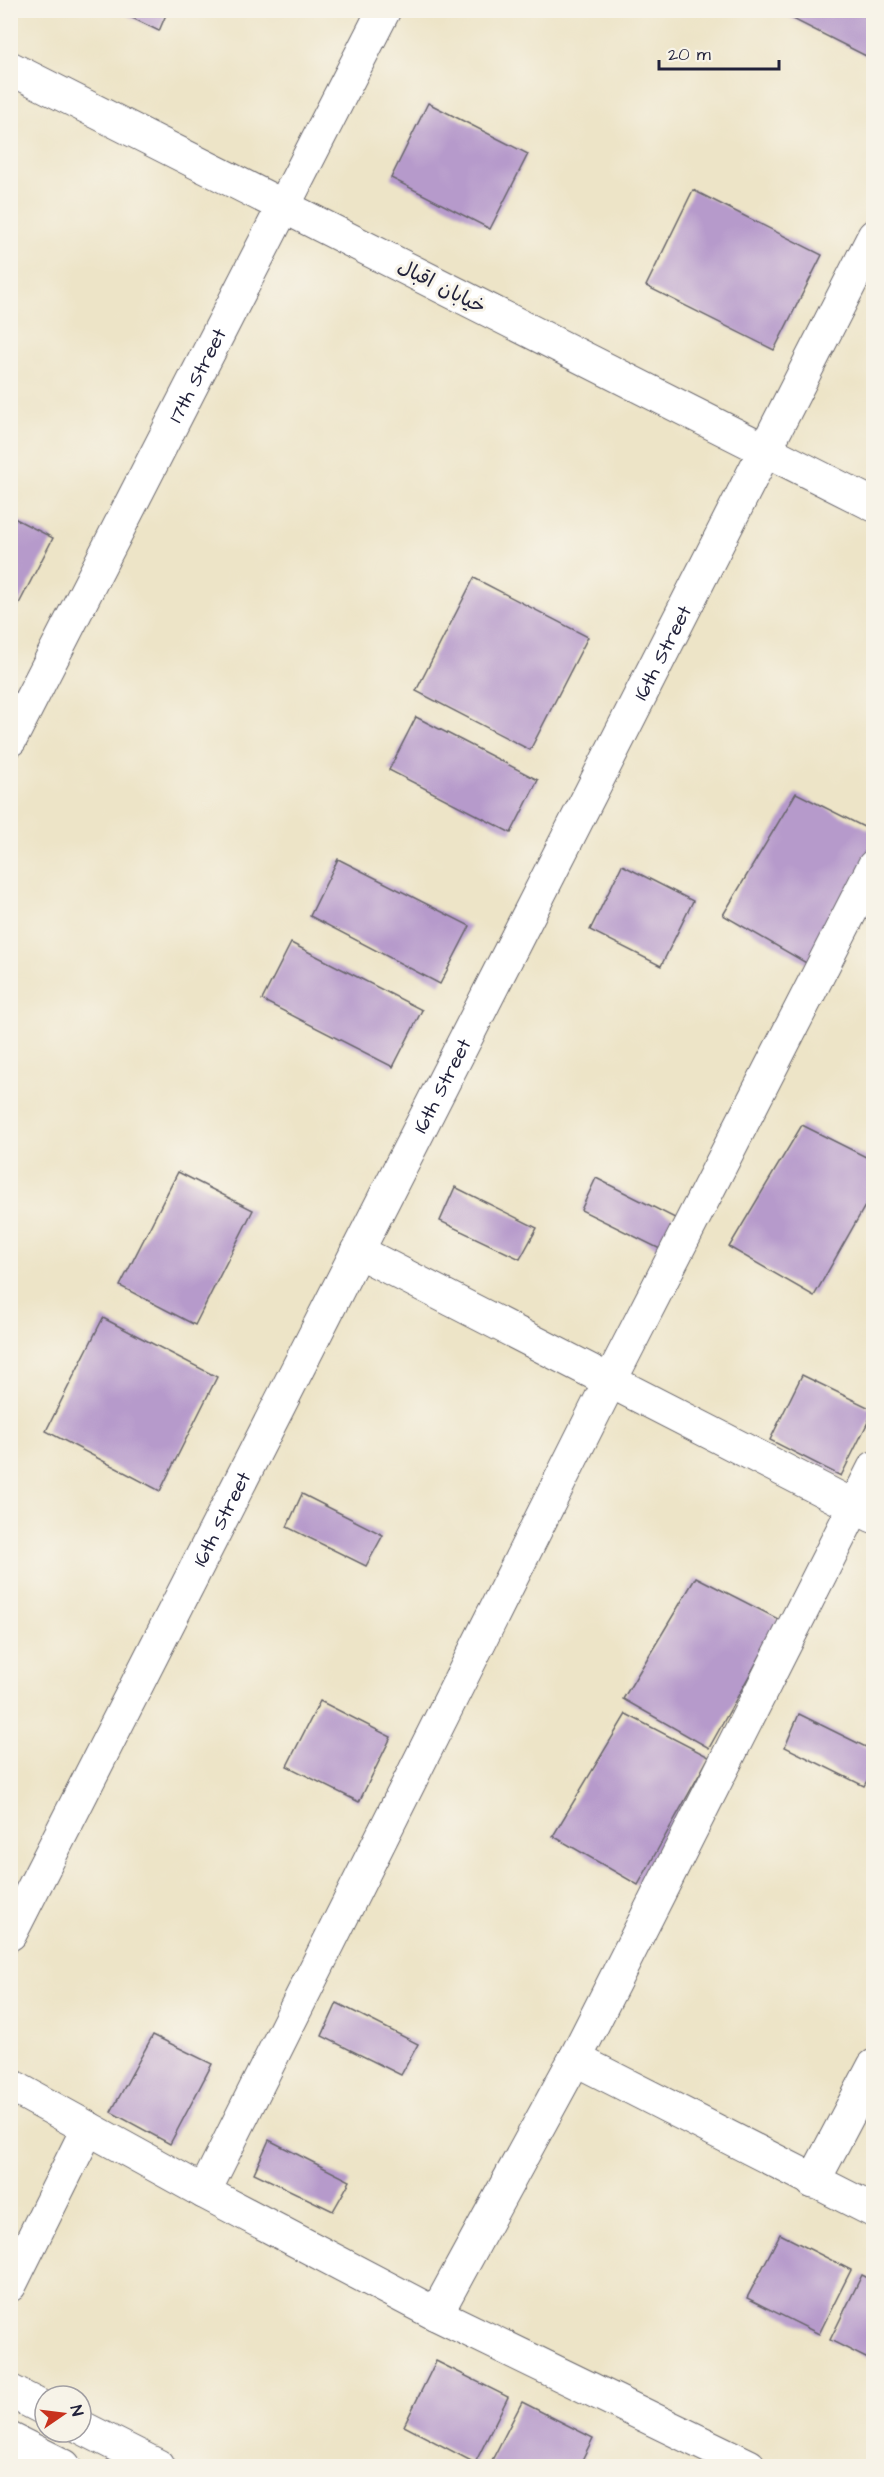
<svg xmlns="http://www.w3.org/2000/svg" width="884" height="2477" font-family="'Architects Daughter','Playpen Sans Arabic',sans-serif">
	<rect width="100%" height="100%" fill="#f7f3e8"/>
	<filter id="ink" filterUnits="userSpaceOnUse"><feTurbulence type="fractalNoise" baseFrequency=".0167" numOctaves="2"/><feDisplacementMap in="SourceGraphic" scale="12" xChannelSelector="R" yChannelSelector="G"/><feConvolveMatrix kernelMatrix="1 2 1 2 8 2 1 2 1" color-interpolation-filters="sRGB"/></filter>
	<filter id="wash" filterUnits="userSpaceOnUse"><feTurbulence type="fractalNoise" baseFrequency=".008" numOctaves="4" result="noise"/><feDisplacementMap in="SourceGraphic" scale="24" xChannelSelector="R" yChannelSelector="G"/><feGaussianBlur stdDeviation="1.35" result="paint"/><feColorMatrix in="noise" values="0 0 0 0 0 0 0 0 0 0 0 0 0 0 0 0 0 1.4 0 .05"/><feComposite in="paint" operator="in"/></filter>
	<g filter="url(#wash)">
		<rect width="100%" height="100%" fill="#ede4c7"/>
		<g id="blocks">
			<g fill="#b69acb">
				<polygon points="116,10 168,10 159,31"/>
				<polygon points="787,10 874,10 874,60 785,15"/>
				<polygon points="428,103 528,154 490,229 391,178"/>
				<polygon points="693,190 822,255 774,350 646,286"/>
				<polygon points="10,516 53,538 10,621"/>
				<polygon points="474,578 588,637 530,750 416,691"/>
				<polygon points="416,717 538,780 511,833 389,770"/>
				<polygon points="796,793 874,832 874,846 808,964 723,915"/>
				<polygon points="338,859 470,926 440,984 310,916"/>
				<polygon points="622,865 693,901 661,966 590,930"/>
				<polygon points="291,943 422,1010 393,1067 262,1000"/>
				<polygon points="802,1125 874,1161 874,1190 814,1296 729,1247"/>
				<polygon points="178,1172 253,1210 195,1325 120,1286"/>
				<polygon points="596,1178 677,1219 660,1249 581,1210"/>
				<polygon points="455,1187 537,1228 520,1259 440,1221"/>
				<polygon points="103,1318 217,1377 160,1491 46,1431"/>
				<polygon points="802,1375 874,1410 841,1476 770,1440"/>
				<polygon points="302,1494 383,1535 366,1566 287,1527"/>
				<polygon points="696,1577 780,1620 709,1748 623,1699"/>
				<polygon points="320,1701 391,1737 359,1802 287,1766"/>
				<polygon points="626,1714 709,1757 638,1885 553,1836"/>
				<polygon points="799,1714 874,1751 874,1768 864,1786 785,1747"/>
				<polygon points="337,2003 418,2044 401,2075 322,2036"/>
				<polygon points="153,2035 212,2064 170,2144 111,2112"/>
				<polygon points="269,2140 350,2181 333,2211 254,2173"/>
				<polygon points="780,2234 851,2270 819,2334 747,2298"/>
				<polygon points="862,2275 874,2281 874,2362 830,2340"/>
				<polygon points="436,2361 508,2397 475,2463 404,2426"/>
				<polygon points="522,2402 593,2438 579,2466 489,2466"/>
			</g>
		</g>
	</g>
	<g filter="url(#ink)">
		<use href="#blocks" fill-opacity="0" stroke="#69666c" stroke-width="1.5"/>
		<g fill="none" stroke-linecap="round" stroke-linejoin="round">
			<g stroke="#69666c" stroke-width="35">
				<g id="minor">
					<polyline points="10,68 874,505"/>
					<path id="s1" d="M10,740l374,-730"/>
					<polyline points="357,1251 873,1516"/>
					<path id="s2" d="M10,1934l864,-1698"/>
					<polyline points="575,2059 874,2211"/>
					<polyline points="10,2085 204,2192 436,2314 749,2466"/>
					<polyline points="813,2182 874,2066"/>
					<polyline points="204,2192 610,1381 874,866"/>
					<polyline points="10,2285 88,2128"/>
					<polyline points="436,2314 575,2059 874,1468"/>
					<polyline points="10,2391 45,2409"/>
					<polyline points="81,2427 158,2466"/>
					<polyline points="10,2439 64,2466"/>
				</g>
			</g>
			<use href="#minor" stroke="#fff" stroke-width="33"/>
		</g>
	</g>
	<g text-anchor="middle" stroke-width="6" stroke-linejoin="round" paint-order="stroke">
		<g font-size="20" fill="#22223b" stroke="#f7f3e8">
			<text transform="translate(442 286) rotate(27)" y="7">خیابان اقبال</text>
			<text dy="7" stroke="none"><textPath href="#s1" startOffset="410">17th Street</textPath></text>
			<text dy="7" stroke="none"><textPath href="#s2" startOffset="1438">16th Street</textPath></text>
			<text dy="7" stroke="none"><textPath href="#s2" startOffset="952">16th Street</textPath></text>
			<text dy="7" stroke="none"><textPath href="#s2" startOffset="466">16th Street</textPath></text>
		</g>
	</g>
	<rect width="884" height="2477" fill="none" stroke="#f7f3e8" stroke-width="36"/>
	<g transform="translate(63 2414) rotate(76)"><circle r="28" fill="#f7f3e8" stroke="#a29fa3" stroke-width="1.5"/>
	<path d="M0-4.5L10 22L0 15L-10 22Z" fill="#c8321e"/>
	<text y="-9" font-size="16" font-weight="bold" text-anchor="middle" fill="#22223b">N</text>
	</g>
	<path d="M659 60v9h120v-9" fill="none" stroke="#22223b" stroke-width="3"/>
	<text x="668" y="60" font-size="18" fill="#22223b" stroke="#f7f3e8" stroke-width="4.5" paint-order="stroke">20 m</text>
</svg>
